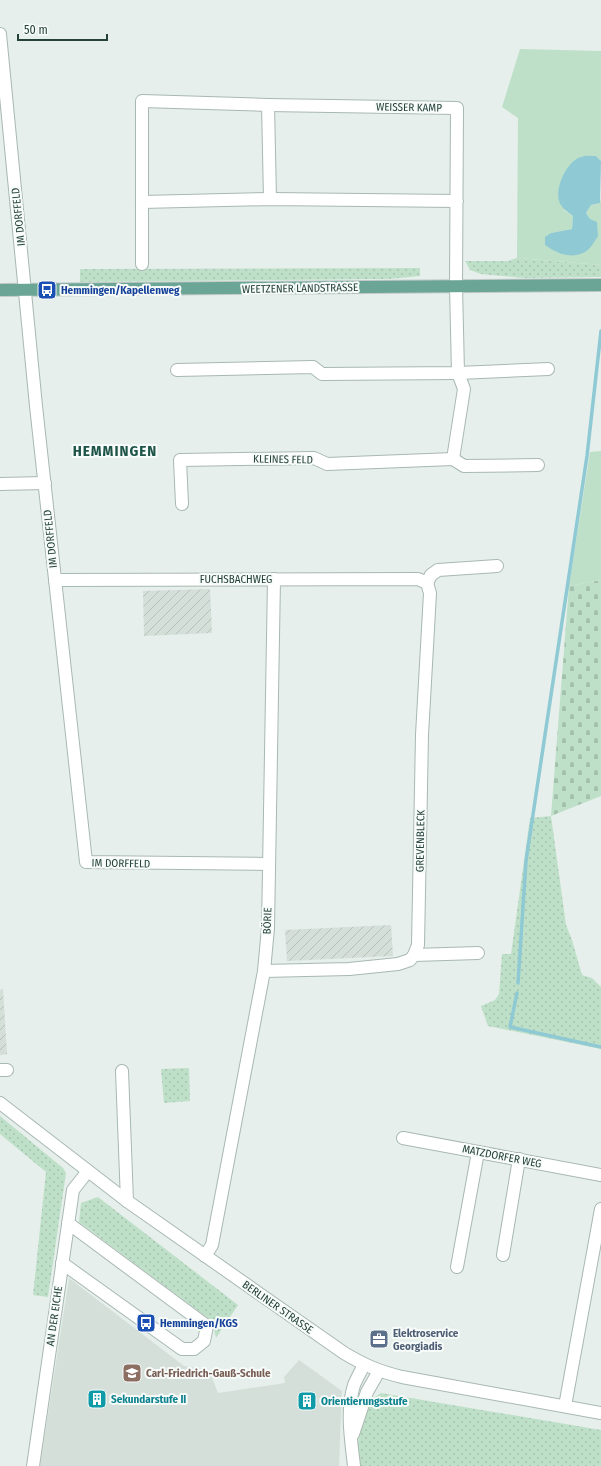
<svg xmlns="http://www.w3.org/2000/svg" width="601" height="1466" font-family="'Fira Sans Condensed',sans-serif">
	<defs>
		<pattern id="industrial-furrows" width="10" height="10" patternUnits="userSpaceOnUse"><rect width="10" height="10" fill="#d4dfda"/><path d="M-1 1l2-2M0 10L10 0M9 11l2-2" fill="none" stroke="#b6c1bc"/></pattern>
		<pattern id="grass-dots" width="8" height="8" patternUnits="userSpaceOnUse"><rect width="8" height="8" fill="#bfe0c8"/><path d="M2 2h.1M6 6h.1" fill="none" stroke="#a4c1ad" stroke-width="1.8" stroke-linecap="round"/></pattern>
		<pattern id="cemetery-stones" width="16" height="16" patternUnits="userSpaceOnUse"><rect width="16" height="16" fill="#bfe0c8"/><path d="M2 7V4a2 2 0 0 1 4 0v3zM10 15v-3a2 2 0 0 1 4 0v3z" fill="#a4c1ad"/></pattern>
	</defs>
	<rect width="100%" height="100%" fill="#e6efeb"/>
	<polygon fill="#d4dfda" points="69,1278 184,1366 209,1370 218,1393 285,1383 284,1377 299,1360 342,1391 339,1466 40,1466"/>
	<g fill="url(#industrial-furrows)">
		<polygon points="210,589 212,633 144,636 143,591"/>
		<polygon points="391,925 393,956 287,961 285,930"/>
		<polygon points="3,989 7,1054 0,1055 0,990"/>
	</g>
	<g fill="url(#grass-dots)">
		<polygon points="517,258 601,265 601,277 525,278 481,274 470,270 465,261 508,261"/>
		<polygon points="420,268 420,276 389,279 80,282 80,269"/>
		<polygon points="551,816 566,925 572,940 582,975 592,978 601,987 601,1049 488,1026 481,1006 495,1000 499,994 502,954 511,954 530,818"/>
		<polygon points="189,1068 190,1101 164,1103 161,1069"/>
		<polygon points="0,1116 63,1168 66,1173 48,1297 33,1295 46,1172 0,1134"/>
		<polygon points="98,1197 238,1305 216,1338 212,1321 79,1222 81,1203"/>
		<polygon points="381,1393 601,1430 601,1466 360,1466 358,1443 364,1412 369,1401"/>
	</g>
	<polygon fill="url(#cemetery-stones)" points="601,580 601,796 551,816 569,586"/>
	<g fill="#bfe0c8">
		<polygon points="520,49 601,51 601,161 596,156 564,210 573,216 572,229 551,233 545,245 590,219 586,213 591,205 600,203 601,198 601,265 517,258 518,118 502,107"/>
		<polygon points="601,451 601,580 569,586 590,452"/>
	</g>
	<path fill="#8ec9d4" d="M596,156l5,5 -1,42 -9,2 -5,8 4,6 7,3 1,14c-4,6 -8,14 -15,17 -13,6 -27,0 -38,-8v-8l6,-4 21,-4 1,-13c-5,-4 -12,-8 -14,-15 -4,-14 8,-40 22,-44 5,-2 11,-1 15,-1z"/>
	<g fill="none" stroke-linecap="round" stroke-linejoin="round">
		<g stroke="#8ec9d4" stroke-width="3.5">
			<polyline points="518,983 526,861 587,456 601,331"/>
			<polyline points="517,993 510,1027 601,1047"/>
		</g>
		<g stroke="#a8b8b2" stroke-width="14">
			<g id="minor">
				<polyline points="0,34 36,406 86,862 268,864"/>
				<polyline points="268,105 270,199"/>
				<polyline points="142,264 142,202"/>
				<polyline points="177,370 313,367 322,374 458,373 548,369"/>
				<polyline points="453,459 464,466 538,465"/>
				<polyline points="0,484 45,483"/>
				<polyline points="182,504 180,460 314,458 327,464 453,459 464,389 458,373 456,286 457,108 268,105 142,101 142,202 270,199 457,201"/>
				<polyline points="55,580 418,579 427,583 430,593 422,735 418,945 414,955 410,960 398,964 349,969 264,971"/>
				<polyline points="427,583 431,575 438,570 497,566"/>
				<polyline points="414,955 478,953"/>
				<polyline points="0,1070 7,1070"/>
				<polyline points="122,1071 127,1201"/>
				<path d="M0,1103l127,98 217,152c22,13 34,18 58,24l199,36"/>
				<polyline points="403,1138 601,1175"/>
				<polyline points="503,1255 519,1159"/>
				<polyline points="205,1256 212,1245 264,971 268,928 274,579"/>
				<polyline points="62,1263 182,1349 194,1349 204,1341 207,1326 68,1223"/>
				<polyline points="457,1267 478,1152"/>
				<polyline points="565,1406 601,1209"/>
				<polyline points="353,1434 367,1392 379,1371"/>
				<polyline points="33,1466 73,1190 88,1171"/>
				<path d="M354,1466c-3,-27 -8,-55 0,-81 3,-7 7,-14 10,-20"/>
			</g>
		</g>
		<g stroke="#c2cac8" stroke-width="14">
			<polyline id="major" points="0,290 601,285"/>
		</g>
		<use href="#minor" stroke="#fff" stroke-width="12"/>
		<use href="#major" stroke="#6aa596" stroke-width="12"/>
	</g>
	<defs>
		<g id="bus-square" transform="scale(1)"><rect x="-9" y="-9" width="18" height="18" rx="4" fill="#1a4fb4" stroke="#f7fbf9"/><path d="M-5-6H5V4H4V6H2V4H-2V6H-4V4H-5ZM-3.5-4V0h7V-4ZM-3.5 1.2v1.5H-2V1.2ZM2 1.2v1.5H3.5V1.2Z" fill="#fff"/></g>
		<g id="office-square" transform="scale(1)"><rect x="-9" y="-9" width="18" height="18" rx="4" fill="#5c6f8a" stroke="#f7fbf9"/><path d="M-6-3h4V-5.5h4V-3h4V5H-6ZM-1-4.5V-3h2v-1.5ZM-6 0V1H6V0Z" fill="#fff"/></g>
		<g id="school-square" transform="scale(1)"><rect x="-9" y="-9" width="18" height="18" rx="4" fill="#8d6e63" stroke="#f7fbf9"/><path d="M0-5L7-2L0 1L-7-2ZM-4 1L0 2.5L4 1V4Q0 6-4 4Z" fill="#fff"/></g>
		<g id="building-square" transform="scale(1)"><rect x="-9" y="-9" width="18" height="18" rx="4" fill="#0f9aa8" stroke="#f7fbf9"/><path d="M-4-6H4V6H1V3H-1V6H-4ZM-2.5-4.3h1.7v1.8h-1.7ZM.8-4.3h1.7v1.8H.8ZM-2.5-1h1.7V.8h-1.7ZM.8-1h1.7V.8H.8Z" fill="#fff"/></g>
	</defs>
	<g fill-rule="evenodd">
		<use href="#bus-square" x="47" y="290"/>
		<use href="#bus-square" x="146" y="1323"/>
		<use href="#office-square" x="379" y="1339"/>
		<use href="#school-square" x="132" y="1373"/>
		<use href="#building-square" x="97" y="1399"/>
		<use href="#building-square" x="307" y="1401"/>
	</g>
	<g text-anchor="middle" stroke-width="4" stroke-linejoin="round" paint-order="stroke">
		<g font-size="11" fill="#24423a" stroke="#f7fbf9">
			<text transform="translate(409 107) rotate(1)" y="4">WEISSER KAMP</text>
			<text transform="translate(18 217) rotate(-96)" y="4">IM DORFFELD</text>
			<text transform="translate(300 288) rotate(-1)" y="4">WEETZENER LANDSTRASSE</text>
			<text transform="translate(283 459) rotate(1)" y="4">KLEINES FELD</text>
			<text transform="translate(50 539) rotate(-96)" y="4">IM DORFFELD</text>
			<text x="236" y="583">FUCHSBACHWEG</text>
			<text transform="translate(420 841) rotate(-89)" y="4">GREVENBLECK</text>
			<text transform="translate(121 863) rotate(1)" y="4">IM DORFFELD</text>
			<text transform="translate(267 921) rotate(-88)" y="4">BÖRIE</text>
			<text transform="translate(502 1156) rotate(11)" y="4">MATZDORFER WEG</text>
			<text transform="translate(278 1307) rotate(35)" y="4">BERLINER STRASSE</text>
			<text transform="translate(54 1316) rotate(-82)" y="4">AN DER EICHE</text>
		</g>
		<g font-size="11" font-weight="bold" fill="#164399" stroke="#f7fbf9" text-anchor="start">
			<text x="61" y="294">Hemmingen/Kapellenweg</text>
			<text x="160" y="1327">Hemmingen/KGS</text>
		</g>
		<g font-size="11" font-weight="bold" fill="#4e5e75" stroke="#f7fbf9" text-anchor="start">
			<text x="393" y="1337">Elektroservice<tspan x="393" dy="13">Georgiadis</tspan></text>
		</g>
		<g font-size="11" font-weight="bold" fill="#785e54" stroke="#f7fbf9" text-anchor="start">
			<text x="146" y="1377">Carl-Friedrich-Gauß-Schule</text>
		</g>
		<g font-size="11" font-weight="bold" fill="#0d838f" stroke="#f7fbf9" text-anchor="start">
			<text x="111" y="1403">Sekundarstufe II</text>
			<text x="321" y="1405">Orientierungsstufe</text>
		</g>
		<g font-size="15" font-weight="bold" letter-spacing="1" fill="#1f5548" stroke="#f7fbf9">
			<text x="115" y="456">HEMMINGEN</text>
		</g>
	</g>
	<path d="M18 34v6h89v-6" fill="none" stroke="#24423a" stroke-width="2"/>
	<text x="24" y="34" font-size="12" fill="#24423a" stroke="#f7fbf9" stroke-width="3" paint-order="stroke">50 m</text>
</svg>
